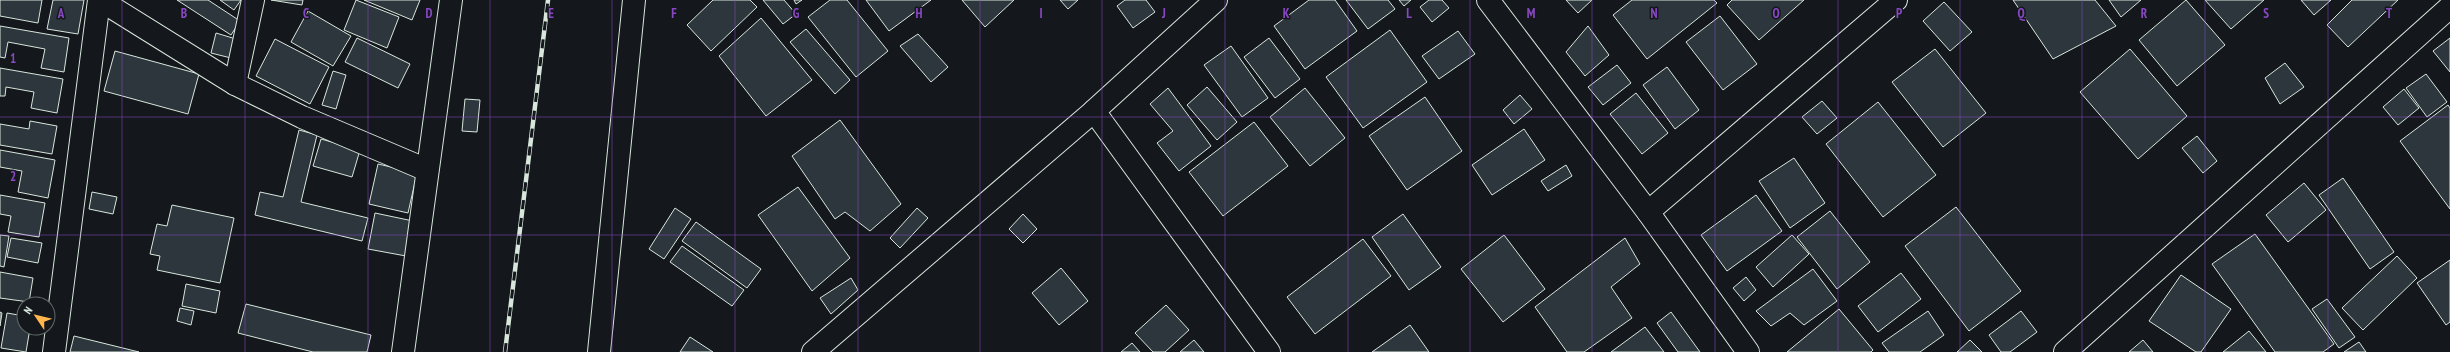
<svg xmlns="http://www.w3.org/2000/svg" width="2450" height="352" font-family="'PT Sans Narrow',sans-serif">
	<rect width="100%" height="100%" fill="#14181c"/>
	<g fill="#2c363c" stroke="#d8e6dc">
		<polygon points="0,0 42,0 38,23 0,16"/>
		<polygon points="53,0 84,0 78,34 47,29"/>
		<polygon points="177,0 208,0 240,21 231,35"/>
		<polygon points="220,0 241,0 234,10"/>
		<polygon points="271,0 303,0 302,5"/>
		<polygon points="356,0 399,17 387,48 344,30"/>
		<polygon points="364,0 420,0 412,20"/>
		<polygon points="713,0 750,0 757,7 711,51 687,25"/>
		<polygon points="763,0 784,0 796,14 783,24"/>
		<polygon points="794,0 802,0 796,4"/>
		<polygon points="830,0 847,0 888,51 856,77 808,17"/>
		<polygon points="866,0 931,0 889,31"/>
		<polygon points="962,0 1014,0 985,27"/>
		<polygon points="1060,0 1078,0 1068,9"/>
		<polygon points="1125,0 1146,0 1155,12 1133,28 1117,6"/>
		<polygon points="1309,0 1335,0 1357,31 1305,69 1274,26"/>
		<polygon points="1346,0 1388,0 1395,9 1368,29"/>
		<polygon points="1399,0 1411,0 1404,6"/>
		<polygon points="1429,0 1442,0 1449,8 1432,22 1420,7"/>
		<polygon points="1566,0 1592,0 1578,13"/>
		<polygon points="1632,0 1714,0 1717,3 1647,59 1613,15"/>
		<polygon points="1732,0 1804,0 1759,40 1727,5"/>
		<polygon points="2013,0 2095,0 2116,26 2053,59"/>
		<polygon points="2109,0 2141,0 2121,17"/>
		<polygon points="2186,0 2225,45 2177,86 2139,40"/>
		<polygon points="2205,0 2264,0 2231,29"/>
		<polygon points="2301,0 2331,0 2314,15"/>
		<polygon points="2352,0 2398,0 2348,47 2327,25"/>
		<polygon points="1944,2 1972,32 1950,51 1923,21"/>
		<polygon points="308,11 351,36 333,66 291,42"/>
		<polygon points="1720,16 1757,64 1723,90 1686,42"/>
		<polygon points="761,18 812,80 766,116 719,56"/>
		<polygon points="0,26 69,38 64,72 41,68 45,49 8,42 5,58 0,57"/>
		<polygon points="1588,26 1609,55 1585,76 1566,52"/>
		<polygon points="806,29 850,80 835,94 790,42"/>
		<polygon points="1390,30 1427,82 1363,128 1326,77"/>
		<polygon points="1458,31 1475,54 1439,79 1422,56"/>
		<polygon points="216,33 236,39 231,58 211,53"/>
		<polygon points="918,34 948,67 931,82 900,46"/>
		<polygon points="357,38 410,64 398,88 345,62"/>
		<polygon points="1269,38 1300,79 1275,98 1244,57"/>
		<polygon points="2450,38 2450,72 2433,51"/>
		<polygon points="275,39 329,67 310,104 256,76"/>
		<polygon points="1231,46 1268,98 1242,117 1204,65"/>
		<polygon points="1935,49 1986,113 1943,147 1892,82"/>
		<polygon points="2130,49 2187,116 2138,159 2080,92"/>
		<polygon points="115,51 199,74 188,114 104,91"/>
		<polygon points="2285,63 2304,87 2280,104 2265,78"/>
		<polygon points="1617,65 1631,83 1603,105 1588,87"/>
		<polygon points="1667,67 1699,110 1675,129 1643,85"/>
		<polygon points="0,68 63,79 57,113 31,108 34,92 6,87 5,96 0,96"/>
		<polygon points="333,71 346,75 336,109 322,105"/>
		<polygon points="2426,74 2447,102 2427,117 2406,88"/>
		<polygon points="1207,87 1237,122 1217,140 1187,105"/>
		<polygon points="1168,88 1211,146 1179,171 1157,143 1173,131 1150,104"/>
		<polygon points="1305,88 1345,138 1310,166 1270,117"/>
		<polygon points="2404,89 2419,108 2398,125 2383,107"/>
		<polygon points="1636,93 1668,133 1642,154 1610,114"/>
		<polygon points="1520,95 1532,109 1514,124 1503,110"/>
		<polygon points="1425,97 1462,151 1407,190 1369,136"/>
		<polygon points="465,99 480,100 477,132 462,131"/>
		<polygon points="1822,101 1837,118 1817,134 1802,117"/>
		<polygon points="1878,102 1936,175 1883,217 1826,144"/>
		<polygon points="2448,105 2450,108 2450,209 2400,141"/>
		<polygon points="840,120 901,204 870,231 845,212 835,219 792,156"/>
		<polygon points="30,121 57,126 52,154 0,145 0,124 29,129"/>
		<polygon points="1254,122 1288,166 1223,216 1189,172"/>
		<polygon points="1524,129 1545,160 1492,195 1472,165"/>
		<polygon points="299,130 317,135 301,202 368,218 362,241 255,215 260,192 283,197"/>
		<polygon points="2197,136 2217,161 2203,173 2182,148"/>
		<polygon points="321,139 360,150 352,177 313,166"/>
		<polygon points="0,150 55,160 48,198 18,192 22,171 0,167"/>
		<polygon points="1794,158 1825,203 1790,228 1759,181"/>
		<polygon points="378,164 417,173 408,213 369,204"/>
		<polygon points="1566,165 1572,176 1548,191 1541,181"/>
		<polygon points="2343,178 2394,252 2370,269 2319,195"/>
		<polygon points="2304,183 2326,210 2288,242 2266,215"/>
		<polygon points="798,187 850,258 812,291 758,215"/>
		<polygon points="92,192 117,197 113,214 89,209"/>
		<polygon points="0,195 45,203 39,237 8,232 11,216 0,214"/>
		<polygon points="1756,195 1782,231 1727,271 1701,235"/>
		<polygon points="172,205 234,218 220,283 157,270 160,256 150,254 157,224 167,226"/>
		<polygon points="1956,207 2021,291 1969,331 1905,246"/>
		<polygon points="675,208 691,219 664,259 649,249"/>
		<polygon points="917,208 928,218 900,248 890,238"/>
		<polygon points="1830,211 1870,262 1837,289 1797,237"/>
		<polygon points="375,213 413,221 406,256 368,249"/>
		<polygon points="1023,214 1037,229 1023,243 1009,229"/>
		<polygon points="1403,214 1441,267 1409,290 1372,237"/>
		<polygon points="696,222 761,269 747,288 682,241"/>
		<polygon points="2255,234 2334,344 2323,352 2275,352 2212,264"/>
		<polygon points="0,235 9,236 4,267 0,266"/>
		<polygon points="1504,235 1545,289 1503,322 1461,269"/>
		<polygon points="1792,235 1809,254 1773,287 1756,267"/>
		<polygon points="11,238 42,243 38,263 7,257"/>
		<polygon points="1625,238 1640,264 1611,287 1632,318 1584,352 1567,352 1535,307"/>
		<polygon points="1363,239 1391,276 1315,334 1287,297"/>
		<polygon points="682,246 744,290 732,306 670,262"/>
		<polygon points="2397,256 2417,278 2363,330 2342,308"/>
		<polygon points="2450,260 2450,322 2446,325 2417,283"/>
		<polygon points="1061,268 1088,301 1059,325 1032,293"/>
		<polygon points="1813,269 1837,301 1804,325 1790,313 1771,326 1756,311"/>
		<polygon points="0,272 33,278 29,302 0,298"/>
		<polygon points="1901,273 1921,299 1878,332 1858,306"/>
		<polygon points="2181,275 2231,309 2201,352 2196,352 2149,321"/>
		<polygon points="1746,277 1756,290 1744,301 1733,288"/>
		<polygon points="851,278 858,290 831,314 820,298"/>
		<polygon points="186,284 220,291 216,313 182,306"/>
		<polygon points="2327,299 2355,337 2339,348 2312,309"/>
		<polygon points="246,304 371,335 367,352 313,352 238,333"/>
		<polygon points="1166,305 1189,330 1165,352 1153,352 1135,333"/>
		<polygon points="180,308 194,311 191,325 177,321"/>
		<polygon points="1839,309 1873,350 1871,352 1787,352"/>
		<polygon points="1928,311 1944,335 1920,352 1889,352 1882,343"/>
		<polygon points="2021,311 2037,332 2010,352 2001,352 1989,335"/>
		<polygon points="0,312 2,313 0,326"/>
		<polygon points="1671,312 1700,352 1678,352 1657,323"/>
		<polygon points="7,313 24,316 24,328 30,328 26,352 1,348"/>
		<polygon points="1410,325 1429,352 1372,352"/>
		<polygon points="1645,327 1664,352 1611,352"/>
		<polygon points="2249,331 2266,352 2223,352"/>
		<polygon points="74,336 139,352 70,352"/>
		<polygon points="690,337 713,352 680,352"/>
		<polygon points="1194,340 1204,352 1180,352"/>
		<polygon points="1970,340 1982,352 1957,352"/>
		<polygon points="2143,340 2153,352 2129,352"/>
		<polygon points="2359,342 2366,352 2344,352"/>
		<polygon points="1132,343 1140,352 1121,352"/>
	</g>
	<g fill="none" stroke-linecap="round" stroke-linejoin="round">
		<g stroke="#d8e6dc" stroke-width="24">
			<g id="minor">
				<polyline points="100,0 235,84 302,117 427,170"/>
				<polyline points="1488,0 1648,212 1748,352"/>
				<polyline points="235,84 253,0"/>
				<polyline points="1094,111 1269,352"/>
				<polyline points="1648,212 1896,0"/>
				<polyline points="54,352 99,0"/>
				<polyline points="403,352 451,0"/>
				<polyline points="813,352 1094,111 1216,0"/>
				<polyline points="2065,352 2450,7"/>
			</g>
		</g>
		<g stroke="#d8e6dc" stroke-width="24">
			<polyline id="secondary" points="599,352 634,0"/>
		</g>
		<use href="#minor" stroke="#14181c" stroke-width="22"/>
		<use href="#secondary" stroke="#14181c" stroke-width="22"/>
		<g stroke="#d8e6dc" stroke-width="4.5">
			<polyline id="rail" points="505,352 548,0"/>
		</g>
		<use href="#rail" stroke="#14181c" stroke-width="3" stroke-dasharray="9" stroke-linecap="butt"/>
	</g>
	<path fill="none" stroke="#8948c3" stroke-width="1" stroke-opacity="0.55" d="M122,0v352M245,0v352M368,0v352M490,0v352M612,0v352M735,0v352M858,0v352M980,0v352M1102,0v352M1225,0v352M1348,0v352M1470,0v352M1592,0v352M1715,0v352M1838,0v352M1960,0v352M2082,0v352M2205,0v352M2328,0v352M0,117h2450M0,235h2450"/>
	<g font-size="13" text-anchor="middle" font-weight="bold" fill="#8948c3" stroke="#14181c" stroke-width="3" stroke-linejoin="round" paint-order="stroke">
		<text x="61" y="18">A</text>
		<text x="184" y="18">B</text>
		<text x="306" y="18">C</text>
		<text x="429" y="18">D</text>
		<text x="551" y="18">E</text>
		<text x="674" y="18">F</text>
		<text x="796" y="18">G</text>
		<text x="919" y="18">H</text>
		<text x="1041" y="18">I</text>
		<text x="1164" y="18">J</text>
		<text x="1286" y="18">K</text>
		<text x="1409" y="18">L</text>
		<text x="1531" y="18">M</text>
		<text x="1654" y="18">N</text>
		<text x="1776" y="18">O</text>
		<text x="1899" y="18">P</text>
		<text x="2021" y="18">Q</text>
		<text x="2144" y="18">R</text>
		<text x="2266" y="18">S</text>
		<text x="2389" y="18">T</text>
		<text x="13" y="63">1</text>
		<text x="13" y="181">2</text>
	</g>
	<g transform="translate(36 316) rotate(305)"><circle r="19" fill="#14181c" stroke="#626a69"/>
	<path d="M0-3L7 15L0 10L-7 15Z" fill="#ffb74d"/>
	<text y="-6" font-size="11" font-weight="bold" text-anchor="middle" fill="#d8e6dc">N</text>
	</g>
</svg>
